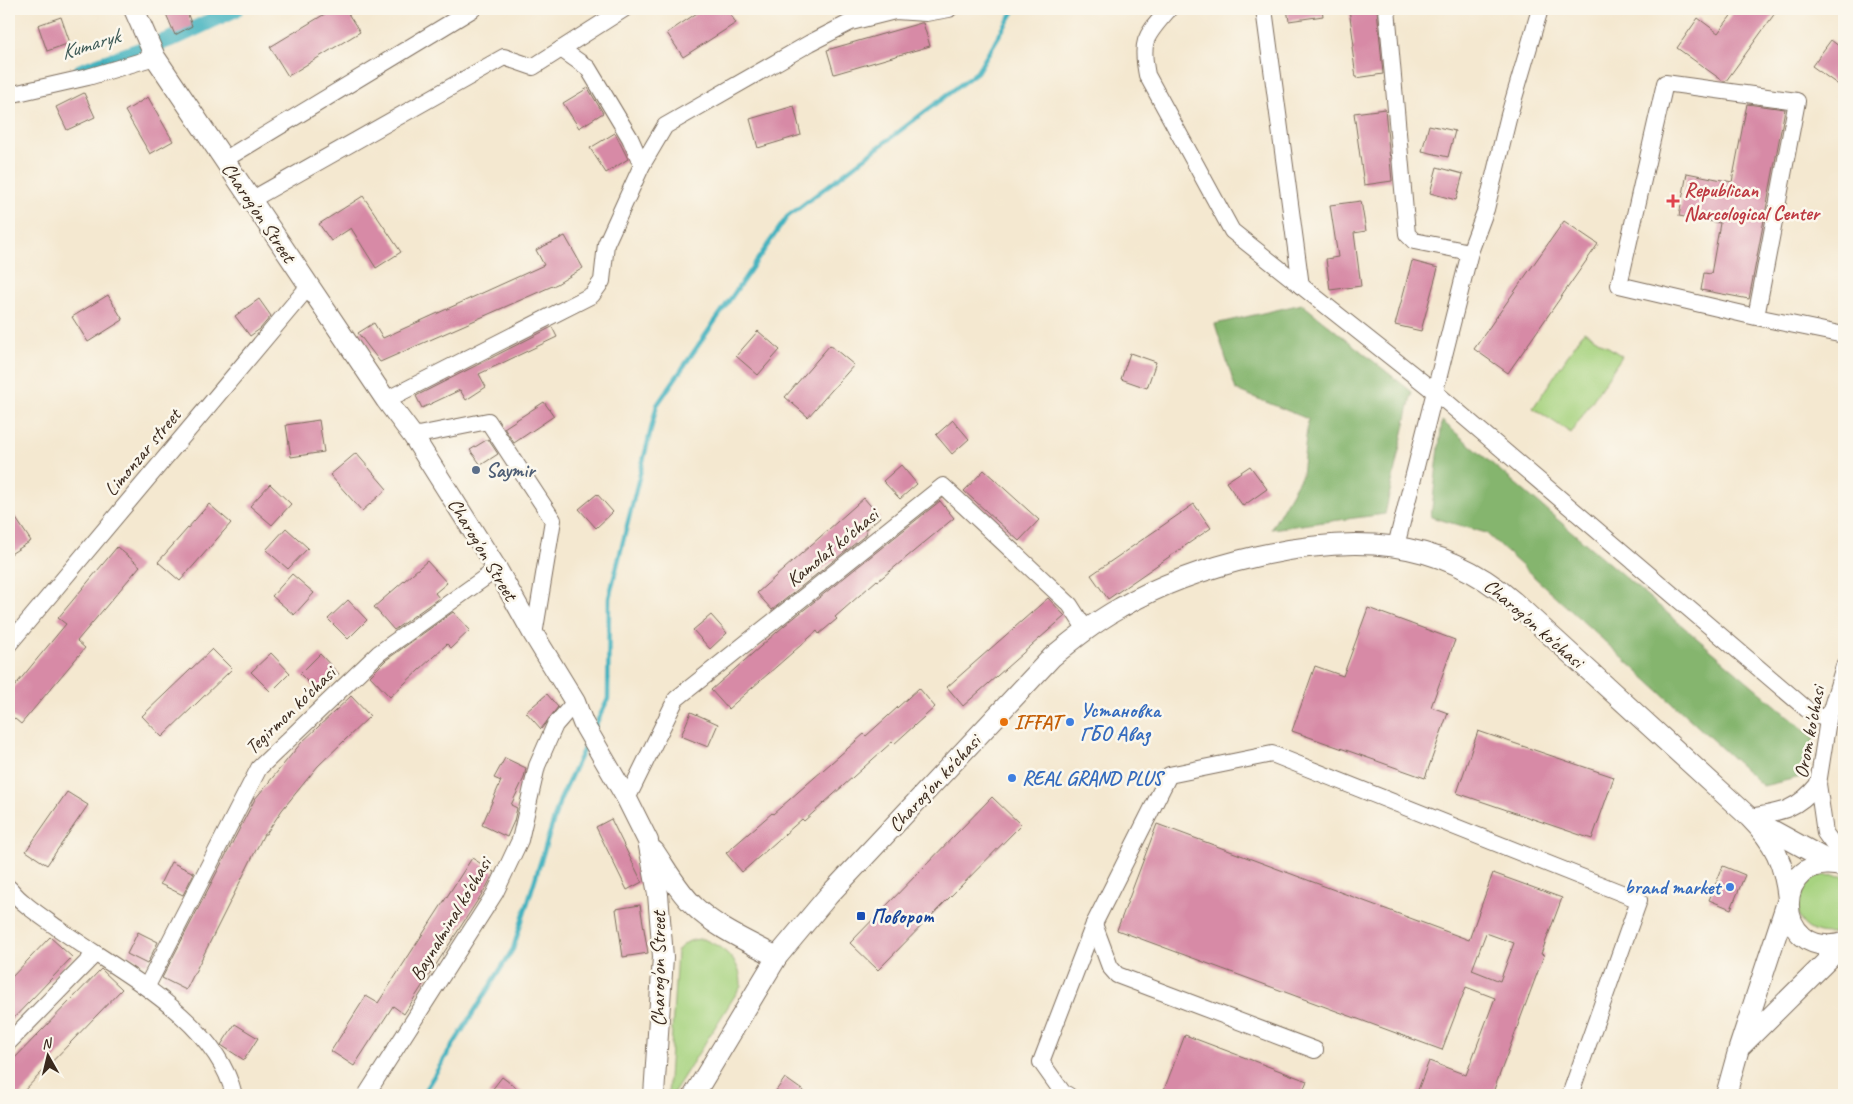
<svg xmlns="http://www.w3.org/2000/svg" width="1853" height="1104" font-family="Caveat,sans-serif">
	<rect width="100%" height="100%" fill="#fbf7ec"/>
	<filter id="ink" filterUnits="userSpaceOnUse"><feTurbulence type="fractalNoise" baseFrequency=".02" numOctaves="2"/><feDisplacementMap in="SourceGraphic" scale="10" xChannelSelector="R" yChannelSelector="G"/><feConvolveMatrix kernelMatrix="1 2 1 2 8 2 1 2 1" color-interpolation-filters="sRGB"/></filter>
	<filter id="wash" filterUnits="userSpaceOnUse"><feTurbulence type="fractalNoise" baseFrequency=".0096" numOctaves="4" result="noise"/><feDisplacementMap in="SourceGraphic" scale="20" xChannelSelector="R" yChannelSelector="G"/><feGaussianBlur stdDeviation="1.12" result="paint"/><feColorMatrix in="noise" values="0 0 0 0 0 0 0 0 0 0 0 0 0 0 0 0 0 1.4 0 .05"/><feComposite in="paint" operator="in"/></filter>
	<g filter="url(#wash)">
		<rect width="100%" height="100%" fill="#f4e8d0"/>
		<g fill="#a7d380" stroke="#717e4f">
			<polygon points="1584,331 1622,356 1571,433 1533,408"/>
			<path d="M1812,875l32,1v54c-16,8 -40,4 -46,-16 -1,-3 0,-8 0,-12 0,-4 -1,-8 1,-11 3,-6 9,-11 13,-16z"/>
			<path d="M703,939c21,8 39,23 38,47l-69,109h-4l9,-143c6,-10 15,-13 26,-13z"/>
		</g>
		<g fill="#85b56e" stroke="#607046">
			<polygon points="1302,304 1412,392 1385,514 1271,529 1302,475 1308,419 1236,390 1215,324"/>
			<polygon points="1442,421 1814,738 1805,776 1763,786 1486,533 1431,517"/>
		</g>
		<g fill="none" stroke-linecap="round" stroke-linejoin="round">
			<g stroke="#43b2bf" stroke-width="4.5">
				<polyline points="594,728 608,699 609,598 657,405 787,217 977,72 1015,9"/>
				<polyline points="422,1095 513,949 560,800 587,742"/>
			</g>
			<polyline stroke="#43b2bf" stroke-width="16" points="81,71 179,36 236,9"/>
		</g>
		<g id="blocks">
			<g fill="#d78aa6" fill-rule="evenodd">
				<polygon points="164,9 186,9 192,26 175,35"/>
				<polygon points="333,9 345,9 360,32 288,76 270,47"/>
				<polygon points="703,9 727,9 736,23 683,57 667,33"/>
				<polygon points="1287,9 1322,9 1323,16 1289,21"/>
				<polygon points="1349,9 1377,9 1383,74 1356,78 1352,47 1354,46"/>
				<polygon points="1736,9 1778,9 1726,81 1723,81 1677,48 1698,18 1718,33"/>
				<polygon points="61,17 70,43 47,51 38,25"/>
				<polygon points="921,23 923,23 930,46 834,74 827,50"/>
				<polygon points="1831,40 1844,50 1844,89 1812,66"/>
				<polygon points="588,88 603,113 579,128 563,103"/>
				<polygon points="84,93 95,117 67,130 56,107"/>
				<polygon points="148,97 173,141 150,154 125,111"/>
				<polygon points="1747,104 1785,109 1749,299 1701,290 1704,273 1711,274 1720,223 1679,216 1687,173 1732,182"/>
				<polygon points="794,106 801,135 758,148 750,119"/>
				<polygon points="1385,109 1392,181 1364,185 1354,113"/>
				<polygon points="1429,125 1455,131 1448,157 1422,151"/>
				<polygon points="615,133 628,159 606,173 590,148"/>
				<polygon points="1437,167 1463,174 1456,200 1430,193"/>
				<polygon points="363,196 401,252 376,268 351,228 331,241 319,224"/>
				<polygon points="1361,201 1366,231 1354,233 1361,286 1330,290 1326,259 1338,257 1330,205"/>
				<polygon points="1564,221 1598,244 1508,373 1474,349"/>
				<polygon points="565,236 583,268 557,284 380,362 358,333 374,323 383,338 544,265 536,250"/>
				<polygon points="1412,261 1438,268 1421,331 1395,325"/>
				<polygon points="108,295 123,320 88,342 72,317"/>
				<polygon points="259,299 271,316 260,329 250,336 235,316"/>
				<polygon points="552,327 557,337 479,374 486,387 466,400 460,390 422,408 416,396"/>
				<polygon points="758,331 780,350 758,375 736,356"/>
				<polygon points="830,345 854,365 808,417 785,397"/>
				<polygon points="1130,353 1156,362 1147,388 1121,379"/>
				<polygon points="544,402 554,416 514,443 504,428"/>
				<polygon points="319,420 324,452 291,457 286,425"/>
				<polygon points="953,420 969,439 952,454 936,435"/>
				<polygon points="488,439 498,454 481,465 470,450"/>
				<polygon points="356,453 387,489 362,511 330,475"/>
				<polygon points="901,465 917,484 900,499 883,481"/>
				<polygon points="1250,466 1267,489 1243,506 1226,482"/>
				<polygon points="984,470 1039,520 1019,541 964,491"/>
				<polygon points="270,484 291,504 272,525 250,506"/>
				<polygon points="597,494 613,512 596,528 579,509"/>
				<polygon points="864,498 880,517 865,530 867,534 772,610 757,593"/>
				<polygon points="940,501 954,518 878,581 877,580 835,617 837,619 819,634 817,631 728,709 711,690 785,625"/>
				<polygon points="209,504 231,523 180,581 158,562"/>
				<polygon points="1194,504 1211,528 1108,599 1091,575"/>
				<polygon points="9,508 31,541 9,555"/>
				<polygon points="286,528 308,548 288,569 266,550"/>
				<polygon points="117,547 140,566 77,641 85,648 21,724 9,714 9,693 66,624 58,618"/>
				<polygon points="427,561 447,583 435,593 439,598 394,630 374,607"/>
				<polygon points="292,574 314,593 294,615 272,596"/>
				<polygon points="1048,598 1065,616 963,706 947,687"/>
				<polygon points="348,600 367,620 348,639 328,619"/>
				<polygon points="1368,608 1455,640 1431,707 1448,713 1425,778 1292,731 1315,666 1343,676"/>
				<polygon points="453,612 470,630 451,648 447,644 390,697 370,676 386,660"/>
				<polygon points="711,615 727,633 710,649 693,630"/>
				<polygon points="212,649 232,669 162,737 142,716"/>
				<polygon points="271,653 290,673 271,692 251,672"/>
				<polygon points="320,654 339,674 319,693 300,674"/>
				<polygon points="919,688 935,707 894,744 892,742 804,821 802,819 742,872 726,853 772,813 773,814 864,734 866,736"/>
				<polygon points="547,694 558,707 541,729 526,712"/>
				<polygon points="351,696 370,716 318,766 282,810 266,834 264,834 186,990 162,978 255,799 301,743"/>
				<polygon points="691,712 718,724 708,747 681,736"/>
				<polygon points="1478,731 1614,777 1592,839 1457,793"/>
				<polygon points="505,758 526,768 524,778 511,805 517,808 514,821 507,837 482,825 501,781 494,778"/>
				<polygon points="67,792 88,805 47,865 26,851"/>
				<polygon points="992,797 1021,825 878,970 850,943"/>
				<polygon points="611,819 642,882 627,890 596,827"/>
				<path d="M1157,824l312,116 24,-67 69,25 -21,56 3,1 -52,140h-76l13,-34 37,14 29,-77 -29,-11 -24,63 -325,-120zM1486,933l28,10 -14,38 -28,-11z"/>
				<polygon points="472,858 494,872 487,886 404,1014 393,1006 354,1066 331,1051 366,996 378,1003"/>
				<polygon points="171,862 194,873 183,895 160,884"/>
				<polygon points="1723,866 1745,875 1731,909 1709,900"/>
				<polygon points="640,905 648,953 623,957 616,909"/>
				<polygon points="138,932 158,942 147,964 127,954"/>
				<polygon points="50,937 72,957 9,1023 9,980"/>
				<polygon points="101,969 122,989 20,1095 9,1095 9,1064"/>
				<polygon points="235,1024 258,1038 244,1060 221,1045"/>
				<polygon points="1185,1035 1307,1081 1301,1095 1162,1095"/>
				<polygon points="502,1077 526,1095 488,1095"/>
				<polygon points="785,1078 809,1095 773,1095"/>
			</g>
		</g>
	</g>
	<g filter="url(#ink)">
		<use href="#blocks" fill-opacity="0" stroke="#7c6c5c" stroke-width="1"/>
		<g fill="none" stroke-linecap="round" stroke-linejoin="round">
			<g stroke="#7c6c5c" stroke-width="18">
				<g id="minor">
					<path d="M1169,9c-23,27 -29,30 -22,66l85,156 203,161 375,320 18,8"/>
					<polyline points="1264,9 1301,286"/>
					<polyline points="1387,9 1407,234 1414,241 1470,252"/>
					<polyline points="561,49 588,68 630,138 642,165"/>
					<polyline points="9,95 88,77 155,57"/>
					<polyline points="224,160 473,9"/>
					<polyline points="251,200 504,57 533,67 624,9"/>
					<polyline points="1756,317 1797,101 1665,83 1619,285 1756,317 1844,335"/>
					<polyline points="386,400 592,295 602,281 606,244 642,165 665,126 810,43 851,22 895,11 926,13 949,9"/>
					<polyline points="413,436 488,421 553,520 534,635"/>
					<polyline points="1396,546 1470,252 1486,209 1509,115 1540,9"/>
					<polyline points="9,644 309,286"/>
					<polyline points="1844,666 1828,720 1818,784 1825,833 1844,859"/>
					<polyline points="627,799 676,699 943,486 1070,605 1086,630"/>
					<path d="M1749,817c32,-5 48,-7 69,-33"/>
					<path d="M9,888c14,17 32,28 50,41 59,42 157,90 175,166"/>
					<polyline points="1094,924 1110,967 1117,975 1315,1050"/>
					<polyline points="147,986 259,768 379,653 497,569"/>
					<polyline points="9,1042 95,954"/>
					<polyline points="366,1095 495,893 520,840 537,766 555,725 575,702"/>
					<polyline points="1068,1095 1063,1093 1041,1062 1094,924 1169,775 1272,754 1639,900 1570,1095"/>
				</g>
			</g>
			<g stroke="#7c6c5c" stroke-width="22">
				<g id="major">
					<polyline points="134,9 155,57 386,400 413,436 497,569 534,635 575,702 583,723 627,799 648,841 658,894 663,957 654,1095"/>
					<polyline points="1759,823 1834,864"/>
					<path d="M654,851c13,19 24,40 41,56 23,22 54,35 82,50"/>
					<path d="M1844,867c-74,-20 -73,95 0,76"/>
					<polyline points="1742,1045 1844,944"/>
					<path d="M694,1095l83,-138 51,-61 224,-239c22,-18 43,-35 68,-49 42,-25 90,-41 138,-52 93,-21 179,-20 255,45l236,216c26,26 35,46 39,82l-49,149 -13,47"/>
				</g>
			</g>
			<use href="#minor" stroke="#fff" stroke-width="16"/>
			<use href="#major" stroke="#fff" stroke-width="20"/>
		</g>
	</g>
	<path fill="#e0444e" stroke="#fbf7ec" stroke-width="2" d="M1670.5 193.5h5v5h5v5h-5v5h-5v-5h-5v-5h5z"/>
	<circle fill="#5c6f8a" stroke="#fbf7ec" stroke-width="2" cx="476" cy="470" r="5"/>
	<circle fill="#e8710a" stroke="#fbf7ec" stroke-width="2" cx="1004" cy="722" r="5"/>
	<g fill="#3f7fe0" stroke="#fbf7ec" stroke-width="2">
		<circle cx="1070" cy="722" r="5"/>
		<circle cx="1012" cy="778" r="5"/>
		<circle cx="1730" cy="887" r="5"/>
	</g>
	<rect fill="#1a4fb4" stroke="#fbf7ec" stroke-width="2" x="856" y="911" width="10" height="10" rx="2.5"/>
	<g text-anchor="middle" stroke-width="5" stroke-linejoin="round" paint-order="stroke">
		<g font-size="20" font-weight="bold" fill="#be3a42" stroke="#fbf7ec" text-anchor="start">
			<text x="1684" y="197">Republican<tspan x="1684" dy="23">Narcological Center</tspan></text>
		</g>
		<g font-size="20" fill="#3b2a1e" stroke="#fbf7ec">
			<text transform="translate(259 212) rotate(56)" y="7">Charog'on Street</text>
			<text transform="translate(142 452) rotate(-50)" y="7">Limonzar street</text>
			<text transform="translate(832 547) rotate(-39)" y="7">Kamolat ko'chasi</text>
			<text transform="translate(483 549) rotate(59)" y="7">Charog'on Street</text>
			<text transform="translate(1534 623) rotate(41)" y="7">Charog'on ko'chasi</text>
			<text transform="translate(290 710) rotate(-44)" y="7">Tegirmon ko'chasi</text>
			<text transform="translate(1809 732) rotate(-79)" y="7">Orom ko'chasi</text>
			<text transform="translate(934 783) rotate(-47)" y="7">Charog'on ko'chasi</text>
			<text transform="translate(450 919) rotate(-59)" y="7">Baynalminal ko'chasi</text>
			<text transform="translate(658 969) rotate(-90)" y="7">Charog'on Street</text>
		</g>
		<g font-size="20" font-weight="bold" fill="#4e5e75" stroke="#fbf7ec" text-anchor="start">
			<text x="486" y="477">Saymir</text>
		</g>
		<g font-size="20" font-weight="bold" fill="#366cbe" stroke="#fbf7ec" text-anchor="start">
			<text x="1080" y="717">Установка<tspan x="1080" dy="23">ГБО Аваз</tspan></text>
			<text x="1022" y="785">REAL GRAND PLUS</text>
			<text x="1720" y="894" text-anchor="end">brand market</text>
		</g>
		<g font-size="20" font-weight="bold" fill="#c56008" stroke="#fbf7ec" text-anchor="start">
			<text x="1014" y="729">IFFAT</text>
		</g>
		<g font-size="20" font-weight="bold" fill="#164399" stroke="#fbf7ec" text-anchor="start">
			<text x="871" y="923">Поворот</text>
		</g>
		<g font-size="21" font-style="italic" fill="#3e5a56" stroke="#fbf7ec">
			<text transform="translate(90 44) rotate(-17)" y="7">Kumaryk</text>
		</g>
	</g>
	<rect width="1853" height="1104" fill="none" stroke="#fbf7ec" stroke-width="30"/>
	<g transform="translate(48 1056) rotate(352)" stroke="#fbf7ec" stroke-width="4" paint-order="stroke">
	<path d="M0-4L9 19L0 12L-9 19Z" fill="#3b2a1e"/>
	<text y="-8" font-size="14" font-weight="bold" text-anchor="middle" fill="#3b2a1e">N</text>
	</g>
</svg>
